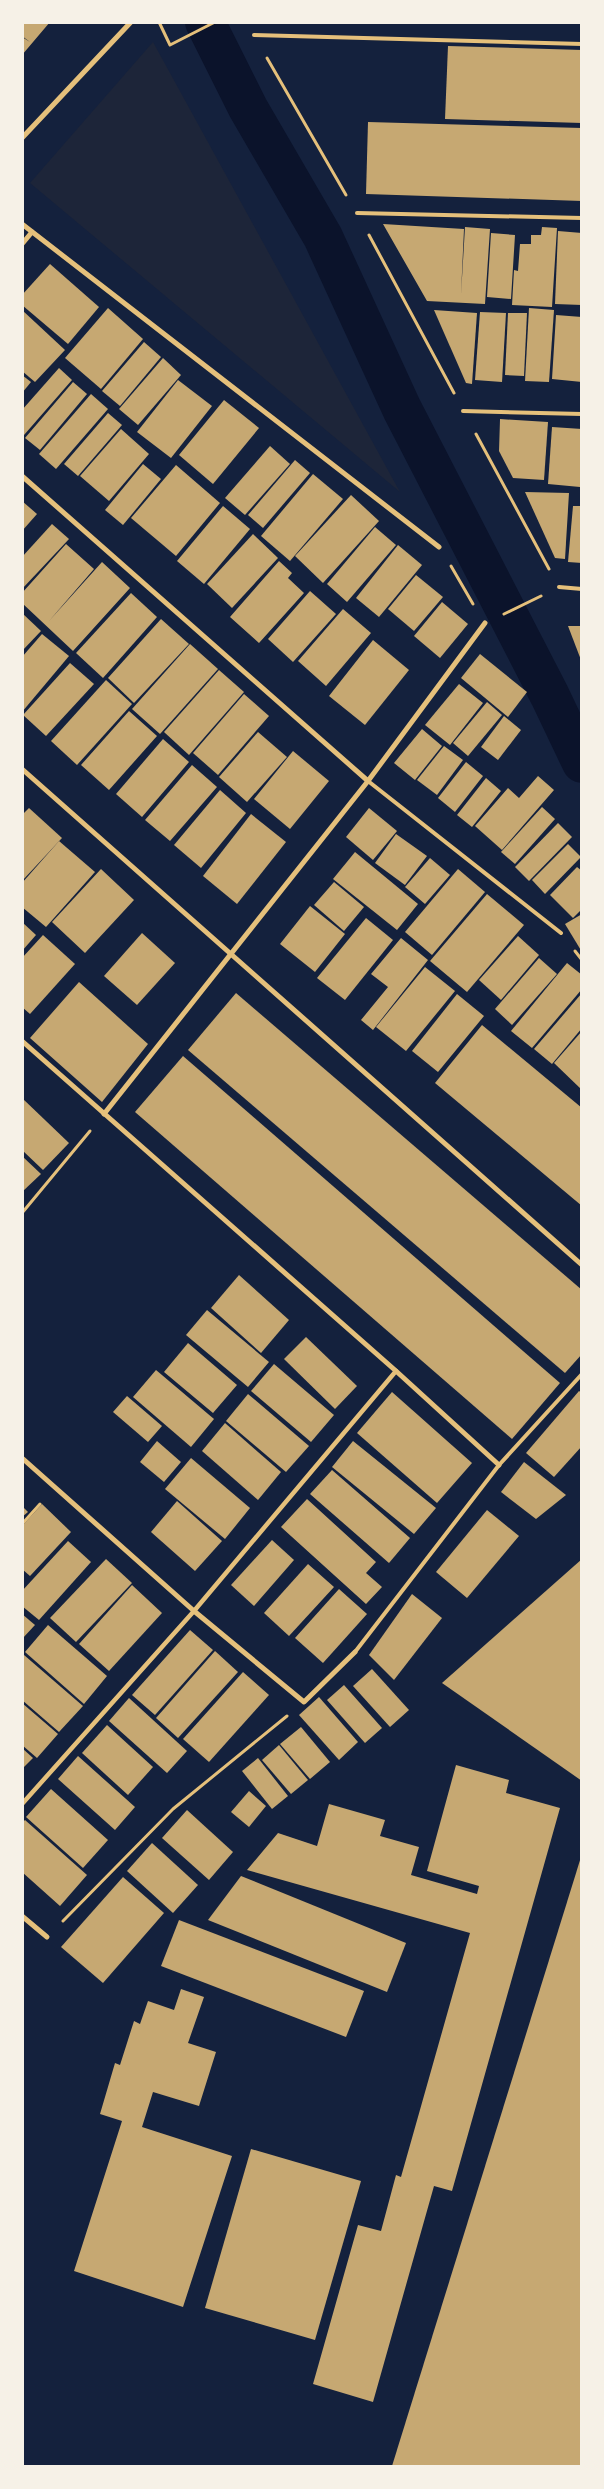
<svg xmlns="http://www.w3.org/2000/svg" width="604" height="2489" font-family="'Golos Text',sans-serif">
	<rect width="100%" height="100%" fill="#14213d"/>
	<polygon fill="#1d2539" points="153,42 400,492 30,183"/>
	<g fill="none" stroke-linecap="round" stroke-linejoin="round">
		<polyline stroke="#0b132b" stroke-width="40" points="205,22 248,108 323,237 402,409 550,696 582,763"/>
	</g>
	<g fill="#c6a872">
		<polygon points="22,22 50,22 22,55 22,37 30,42 22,36"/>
		<polygon points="448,46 582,50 582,123 445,119"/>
		<polygon points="368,122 582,128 582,201 366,194"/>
		<polygon points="383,224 464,229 461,295 465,227 490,229 485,304 427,301"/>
		<polygon points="542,227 557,228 552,307 512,305 514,270 518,271 520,244 531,244 531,235 541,235"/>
		<polygon points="558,231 582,233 582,305 555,304"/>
		<polygon points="491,233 515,235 511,299 487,297"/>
		<polygon points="50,264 99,307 68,344 22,305 22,295"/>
		<polygon points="108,308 143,339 101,389 65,358"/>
		<polygon points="529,308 554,310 549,382 525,381"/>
		<polygon points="22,310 65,350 35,382 22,371"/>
		<polygon points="434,310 477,313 472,384 466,383"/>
		<polygon points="480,312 506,313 502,382 475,380"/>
		<polygon points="508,313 527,313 524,376 505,375"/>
		<polygon points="556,315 582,317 582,382 552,379"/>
		<polygon points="144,342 161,357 120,406 102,391"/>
		<polygon points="163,358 181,375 138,425 119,409"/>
		<polygon points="59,368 72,380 24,435 22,410"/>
		<polygon points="22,375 31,382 22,393"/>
		<polygon points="178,380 212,406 171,458 137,432"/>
		<polygon points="73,382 87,394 40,450 25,438"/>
		<polygon points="91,394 108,409 56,469 39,454"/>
		<polygon points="224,400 259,428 213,484 179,455"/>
		<polygon points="108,413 122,425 78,476 64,464"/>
		<polygon points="500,419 548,422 544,480 513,478 499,451"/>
		<polygon points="552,427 582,429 580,487 548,484"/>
		<polygon points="121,429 149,454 109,501 80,476"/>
		<polygon points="270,446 290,464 245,515 225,498"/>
		<polygon points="295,460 310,473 263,528 248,515"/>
		<polygon points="143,464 161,479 123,525 105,510"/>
		<polygon points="176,465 220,503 176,556 131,518"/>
		<polygon points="313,474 343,499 290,561 261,536"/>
		<polygon points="525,492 569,493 565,559 555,558"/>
		<polygon points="351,495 379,521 323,583 295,556"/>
		<polygon points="22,501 37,514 22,531"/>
		<polygon points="223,506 250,529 204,584 177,561"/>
		<polygon points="573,506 582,506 582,563 568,562"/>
		<polygon points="52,524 69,539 22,589 22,557"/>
		<polygon points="375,527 396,545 347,602 327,584"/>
		<polygon points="253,534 278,558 232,608 207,584"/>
		<polygon points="66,544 94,569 49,621 102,562 130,588 73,651 22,603 22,593"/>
		<polygon points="398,545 422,565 379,617 356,598"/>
		<polygon points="279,561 292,573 288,578 304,593 259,643 230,617"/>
		<polygon points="416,575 443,597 414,631 388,609"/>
		<polygon points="310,591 336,614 293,662 268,639"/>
		<polygon points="131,593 157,617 103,678 76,653"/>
		<polygon points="442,602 468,624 440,658 414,636"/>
		<polygon points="343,609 371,633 326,686 298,661"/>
		<polygon points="22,613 41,631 22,651"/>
		<polygon points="161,619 189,644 134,703 108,678"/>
		<polygon points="568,626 582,626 582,660 581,660"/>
		<polygon points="42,634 69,656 22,712 22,657"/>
		<polygon points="373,640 409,670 365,725 329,696"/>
		<polygon points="190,644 218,669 160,734 132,709"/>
		<polygon points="480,654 527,692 508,717 461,678"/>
		<polygon points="70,663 94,684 46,736 23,715"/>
		<polygon points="219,670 244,692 189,755 164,732"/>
		<polygon points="106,680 132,704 77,765 51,741"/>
		<polygon points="459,684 483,703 450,745 425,725"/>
		<polygon points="244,694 269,716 218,775 193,753"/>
		<polygon points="487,702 502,715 468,756 453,743"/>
		<polygon points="129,711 157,736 109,790 81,765"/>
		<polygon points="504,716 521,730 498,760 481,747"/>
		<polygon points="422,729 442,746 415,780 394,763"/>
		<polygon points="258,732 287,757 247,802 219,777"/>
		<polygon points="163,739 189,762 142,817 116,794"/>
		<polygon points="444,746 463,760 437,795 417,780"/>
		<polygon points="293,751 329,781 290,829 254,799"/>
		<polygon points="466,762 483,776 455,812 438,798"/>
		<polygon points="192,765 217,787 170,841 145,820"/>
		<polygon points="538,776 554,790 502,850 475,826 508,788 519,798"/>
		<polygon points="486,778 501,791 472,827 457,815"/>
		<polygon points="220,790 246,813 201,868 174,845"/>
		<polygon points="542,807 555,819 515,864 501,852"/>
		<polygon points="29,808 62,838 22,881 22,815"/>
		<polygon points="369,808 397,831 373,860 346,837"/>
		<polygon points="251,814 286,842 237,904 203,876"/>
		<polygon points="558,823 572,837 529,881 515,867"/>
		<polygon points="396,834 427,856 405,885 375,863"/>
		<polygon points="59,841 95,872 46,927 22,907 22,883"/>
		<polygon points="568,844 581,857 545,894 532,880"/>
		<polygon points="355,852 418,904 397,930 333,879"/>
		<polygon points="430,858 450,875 425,904 405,887"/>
		<polygon points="577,867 582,871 582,909 573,918 550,895"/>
		<polygon points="101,869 134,900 85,953 52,922"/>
		<polygon points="458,869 485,892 432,955 405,932"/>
		<polygon points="334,882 364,907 344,931 314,905"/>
		<polygon points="487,894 524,925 467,992 430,961"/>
		<polygon points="310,906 345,934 315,972 280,944"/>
		<polygon points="582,914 582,952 565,924"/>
		<polygon points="366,918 393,940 345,1000 317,978"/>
		<polygon points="22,922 36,935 22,951"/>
		<polygon points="142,933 175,963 137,1005 104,976"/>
		<polygon points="43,935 75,964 30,1014 22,1007 22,958"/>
		<polygon points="518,936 539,955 501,1000 479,980"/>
		<polygon points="401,938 428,960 373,1030 361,1020 388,987 371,974"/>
		<polygon points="539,958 557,974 512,1025 495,1009"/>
		<polygon points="567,963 582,975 582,989 532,1048 511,1031"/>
		<polygon points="425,967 455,991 406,1051 376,1027"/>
		<polygon points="79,982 148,1044 102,1102 30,1038"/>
		<polygon points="236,993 582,1290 582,1354 565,1373 188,1050"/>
		<polygon points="582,993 582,1028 552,1064 534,1049"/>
		<polygon points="457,994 484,1016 438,1072 412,1051"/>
		<polygon points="482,1025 582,1108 582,1206 435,1083"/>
		<polygon points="582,1031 582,1090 554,1063"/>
		<polygon points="183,1056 560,1383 512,1439 135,1112"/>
		<polygon points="22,1098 69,1143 43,1170 22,1150"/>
		<polygon points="22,1156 41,1174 22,1192"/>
		<polygon points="239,1275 289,1320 261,1353 211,1308"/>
		<polygon points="207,1310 269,1362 248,1387 186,1335"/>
		<polygon points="306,1337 357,1386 335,1409 284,1359"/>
		<polygon points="188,1343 237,1385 213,1413 164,1372"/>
		<polygon points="274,1364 334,1415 311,1442 251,1391"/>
		<polygon points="156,1370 214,1419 191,1447 133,1397"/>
		<polygon points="579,1391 582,1393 582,1446 554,1477 526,1453"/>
		<polygon points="392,1392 472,1463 437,1503 357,1433"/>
		<polygon points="248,1394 309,1446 286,1472 226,1421"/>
		<polygon points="127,1396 162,1426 148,1442 113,1412"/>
		<polygon points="225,1423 281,1472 258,1500 202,1451"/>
		<polygon points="157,1441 181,1462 164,1482 140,1462"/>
		<polygon points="353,1441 436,1508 414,1534 332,1467"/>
		<polygon points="191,1458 250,1508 225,1539 165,1489"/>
		<polygon points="524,1462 566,1495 536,1519 501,1492"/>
		<polygon points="332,1470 410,1538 389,1563 310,1494"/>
		<polygon points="307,1499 376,1562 366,1573 382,1587 366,1604 281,1527"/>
		<polygon points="177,1501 222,1541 195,1571 151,1532"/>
		<polygon points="42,1504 71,1532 30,1576 22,1569 22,1526"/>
		<polygon points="22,1506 28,1512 22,1517"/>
		<polygon points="487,1510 519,1536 467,1598 436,1572"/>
		<polygon points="272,1540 294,1560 254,1606 231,1585"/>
		<polygon points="68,1541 91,1562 39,1620 22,1606 22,1591"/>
		<polygon points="106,1559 132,1583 76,1642 50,1618"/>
		<polygon points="582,1559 582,1781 442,1683"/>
		<polygon points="308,1564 334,1587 289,1636 264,1613"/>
		<polygon points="132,1585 162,1613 109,1671 79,1644"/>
		<polygon points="339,1589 367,1614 323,1663 295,1638"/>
		<polygon points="412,1594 442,1618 394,1680 369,1655"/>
		<polygon points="22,1614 35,1625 22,1639"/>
		<polygon points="48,1625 107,1676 84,1704 25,1652"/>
		<polygon points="190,1630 213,1650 155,1715 132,1695"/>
		<polygon points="215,1651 238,1672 178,1738 156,1718"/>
		<polygon points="24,1655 83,1706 59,1732 22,1700"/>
		<polygon points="372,1669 409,1710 390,1727 353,1686"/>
		<polygon points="243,1672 269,1695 209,1762 183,1739"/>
		<polygon points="344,1685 382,1728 365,1743 327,1700"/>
		<polygon points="319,1697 358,1742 339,1760 299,1715"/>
		<polygon points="129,1698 187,1751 167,1773 109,1721"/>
		<polygon points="22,1703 58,1734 37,1758 22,1745"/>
		<polygon points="107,1725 153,1767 128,1795 82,1753"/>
		<polygon points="301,1727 330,1762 310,1779 280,1744"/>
		<polygon points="279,1745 308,1780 291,1794 262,1760"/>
		<polygon points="22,1748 33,1758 22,1769"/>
		<polygon points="78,1756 135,1807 115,1830 58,1779"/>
		<polygon points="258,1758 288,1796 272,1809 242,1771"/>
		<polygon points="456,1765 509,1780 506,1793 560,1808 452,2191 434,2186 373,2402 313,2384 358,2225 381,2231 396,2175 401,2177 470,1933 247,1870 278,1833 317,1846 329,1804 385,1820 380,1836 419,1847 411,1875 477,1894 479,1886 427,1871"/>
		<polygon points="51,1789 108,1840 83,1868 26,1817"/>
		<polygon points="249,1791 266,1806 249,1827 231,1812"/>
		<polygon points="187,1810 233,1852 209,1880 162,1838"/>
		<polygon points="25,1820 87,1875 60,1906 22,1872 22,1823"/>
		<polygon points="152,1843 198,1885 173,1913 127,1871"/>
		<polygon points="581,1857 582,2466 392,2466"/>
		<polygon points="241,1876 406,1943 387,1992 208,1920"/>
		<polygon points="123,1877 164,1913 103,1983 61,1947"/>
		<polygon points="179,1920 364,1991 346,2037 161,1966"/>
		<polygon points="181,1989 204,1997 188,2043 216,2052 199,2106 153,2092 142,2127 232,2156 183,2307 74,2271 122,2121 100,2114 115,2063 120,2065 134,2021 140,2024 148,2001 174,2010"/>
		<polygon points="251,2149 361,2181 315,2340 205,2308"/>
	</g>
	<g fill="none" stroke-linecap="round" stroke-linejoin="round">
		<g stroke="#e5c07b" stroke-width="3">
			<polyline points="159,22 170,45 215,22"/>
			<polyline points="267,58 346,195"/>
			<polyline points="369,235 454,393"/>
			<polyline points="476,434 549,569"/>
			<polyline points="451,566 473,604"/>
			<polyline points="504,614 541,596"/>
			<polyline points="575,951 582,960"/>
			<polyline points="22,1213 90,1131"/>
			<polyline points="22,1524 40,1504"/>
			<polyline points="63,1921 173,1809 287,1716"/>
		</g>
		<g stroke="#e5c07b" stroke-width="4">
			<polyline points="254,35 582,44"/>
			<polyline points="357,213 582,218"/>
			<polyline points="463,411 582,414"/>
			<polyline points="559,587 582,589"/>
			<polyline points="368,781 561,933"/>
			<polyline points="355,1652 499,1465 582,1374"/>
		</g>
		<polyline stroke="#e5c07b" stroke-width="4.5" points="22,1804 194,1611 396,1371"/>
		<g stroke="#e5c07b" stroke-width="5">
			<polyline points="22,138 131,22"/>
			<polyline points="22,224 439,547"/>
			<polyline points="22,244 32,232"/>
			<polyline points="22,476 368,781"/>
			<polyline points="22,769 582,1265"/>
			<polyline points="22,1041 396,1371 499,1465"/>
			<polyline points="104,1114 368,781 485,623"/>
			<polyline points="22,1458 194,1611 304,1702 355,1652"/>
			<polyline points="22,1916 47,1937"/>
		</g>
	</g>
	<rect width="604" height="2489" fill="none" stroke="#f6f1e7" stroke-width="48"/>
</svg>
